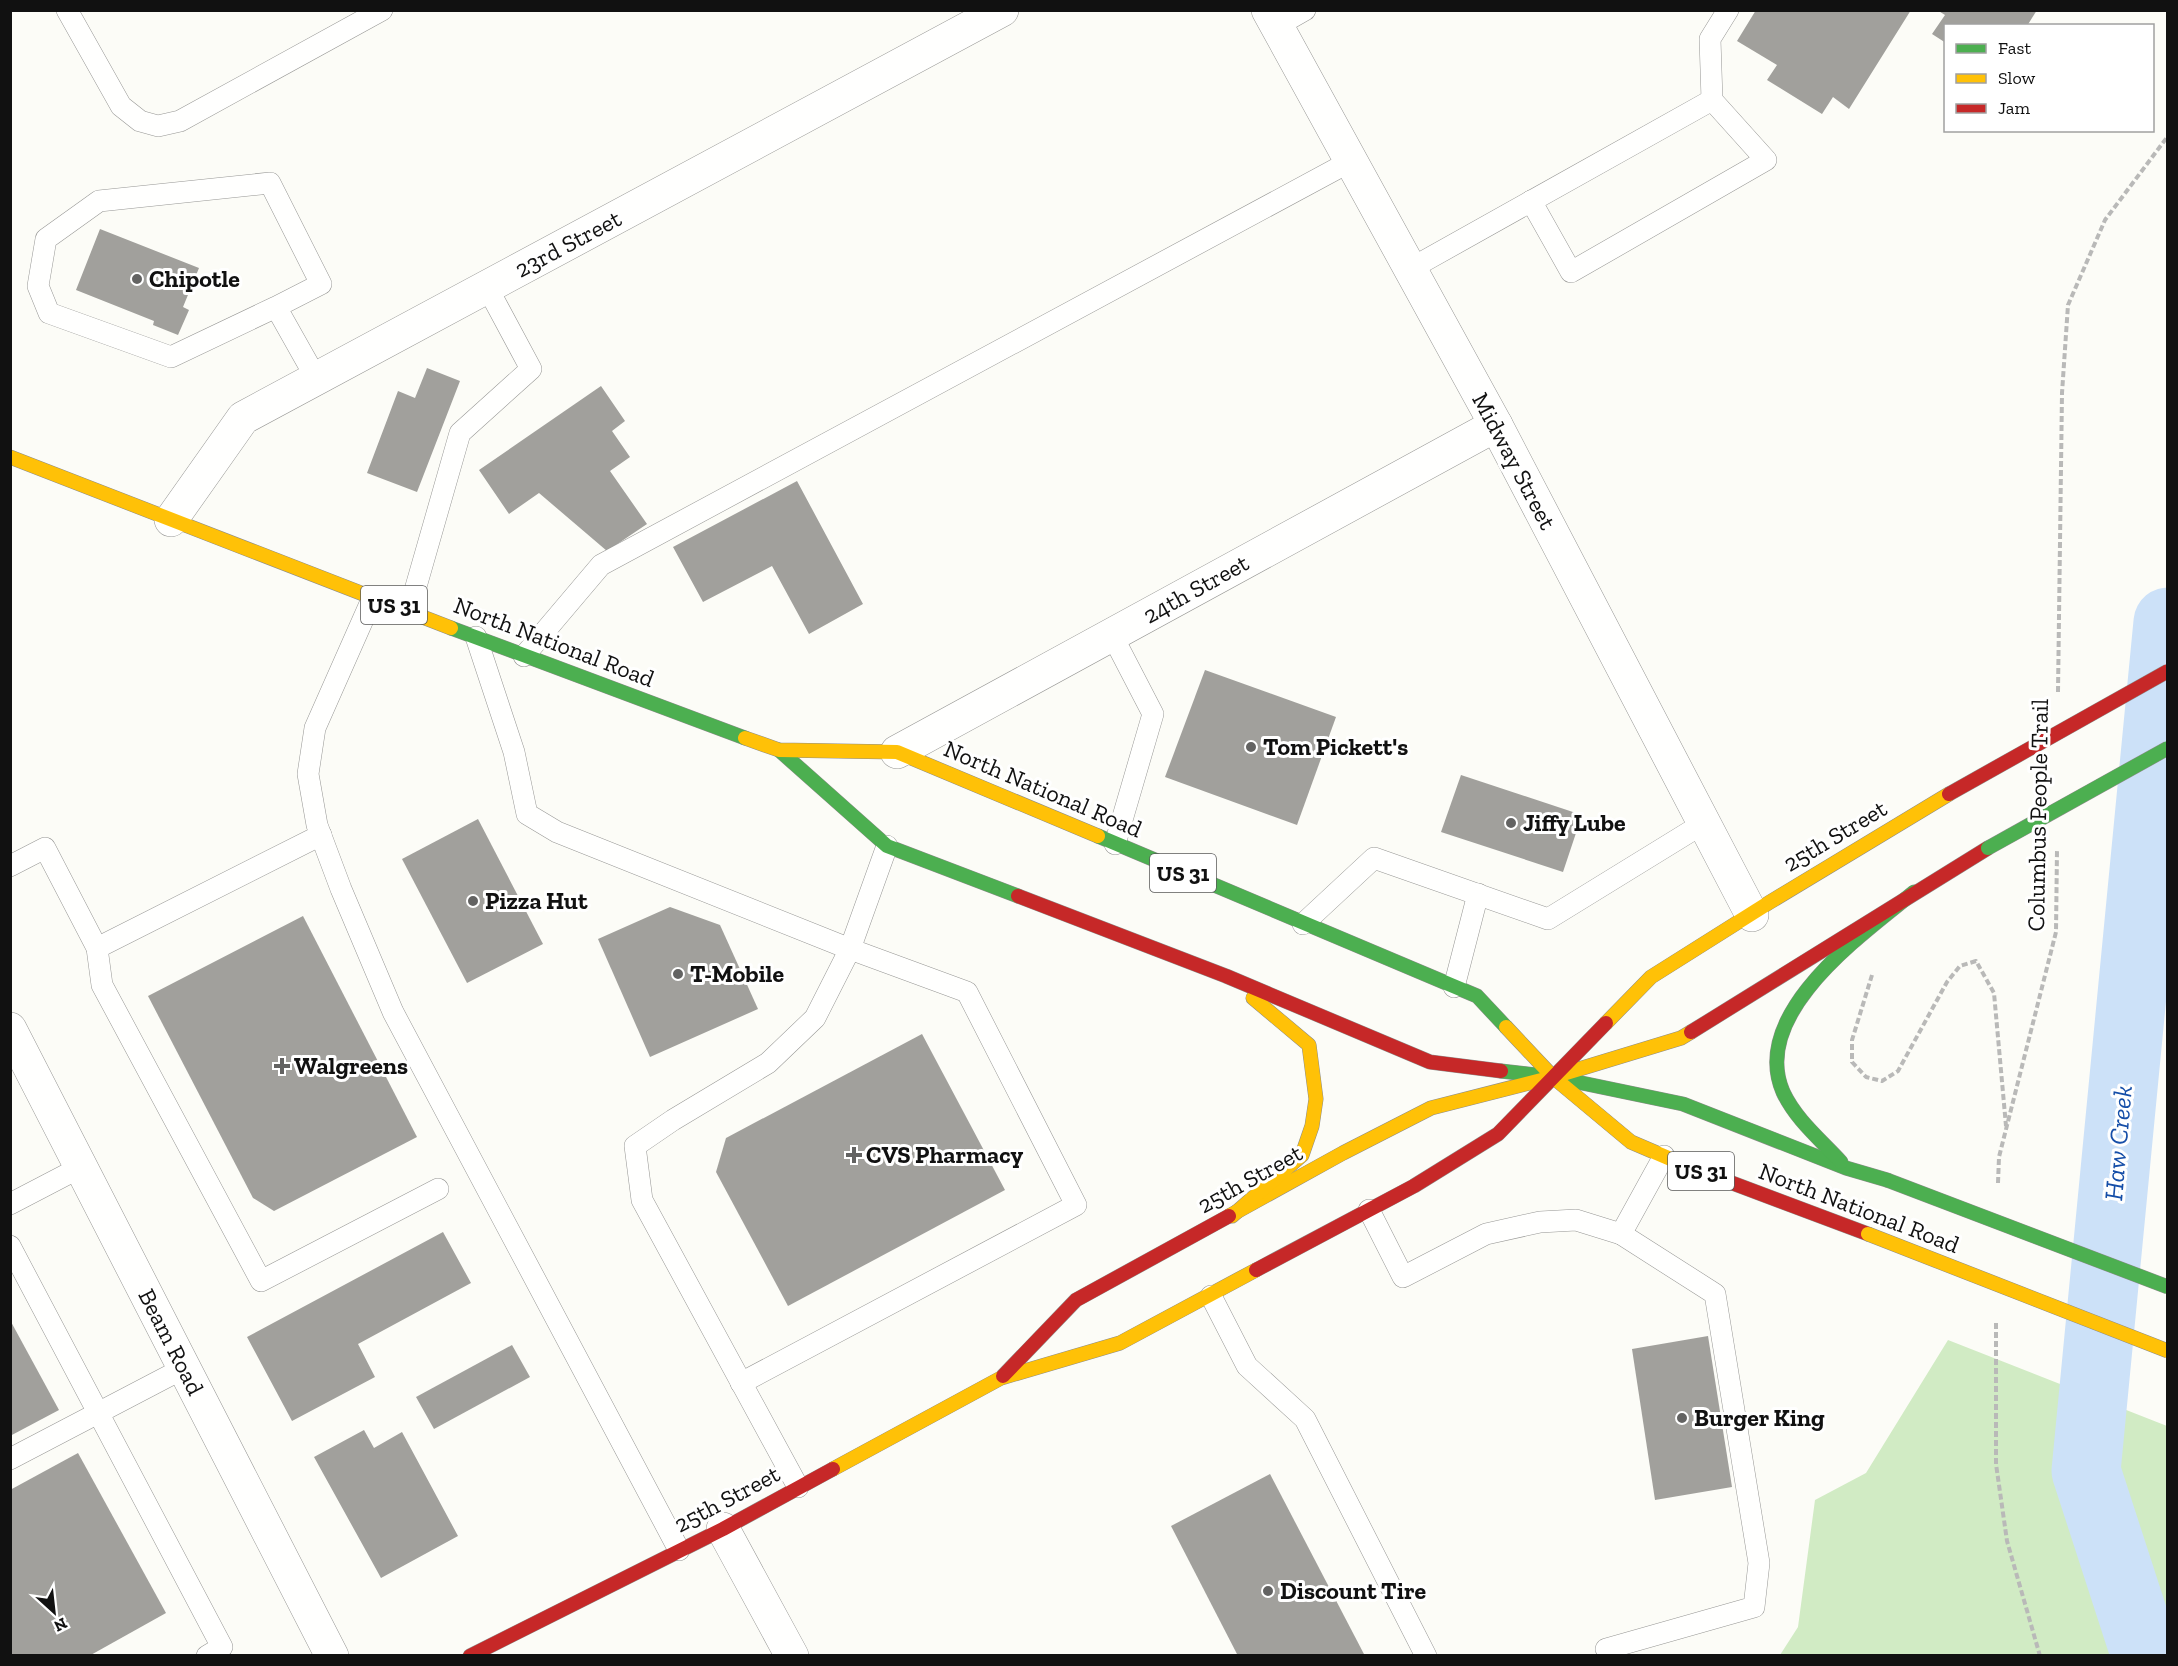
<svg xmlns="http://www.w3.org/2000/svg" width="2178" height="1666" font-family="'Zilla Slab',serif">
	<rect width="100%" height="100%" fill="#fcfcf7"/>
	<polygon fill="#d1ebc4" points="1948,1340 2167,1426 2167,1655 1780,1655 1798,1627 1815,1500 1866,1473"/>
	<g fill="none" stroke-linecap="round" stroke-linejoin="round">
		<polyline stroke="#cce1f8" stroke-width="69" points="2146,1656 2086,1471 2168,622"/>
	</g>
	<g fill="#a1a09c">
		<polygon points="1756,10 1911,10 1849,109 1833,97 1822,114 1767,80 1777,65 1737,41"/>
		<polygon points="1937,10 2037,10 2027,26 1946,26 1946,43 1932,34 1945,15"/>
		<polygon points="100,229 199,268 183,307 189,310 178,335 153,325 154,321 76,290"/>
		<polygon points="427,368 460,381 417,492 367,473 398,391 415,398"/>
		<polygon points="601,386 625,421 612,431 630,457 610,471 647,524 607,551 539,493 509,514 479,470"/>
		<polygon points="797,481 863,604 809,634 772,566 703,602 673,547"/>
		<polygon points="1205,670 1336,717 1297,825 1165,777"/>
		<polygon points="1461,775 1582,815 1563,872 1441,832"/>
		<polygon points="478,819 543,944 467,983 402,859"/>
		<polygon points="670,907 720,925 758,1009 650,1057 598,939"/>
		<polygon points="303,916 417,1137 274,1211 253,1198 148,996"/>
		<polygon points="922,1034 1005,1190 788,1306 716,1172 726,1138"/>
		<polygon points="443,1232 471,1283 358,1344 375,1377 292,1421 247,1337"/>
		<polygon points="10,1320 59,1410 10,1436"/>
		<polygon points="1708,1336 1732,1487 1655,1500 1632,1349"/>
		<polygon points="512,1345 530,1377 434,1429 416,1397"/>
		<polygon points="364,1430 374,1448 402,1432 458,1536 381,1578 314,1457"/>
		<polygon points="78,1453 166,1613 89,1656 12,1656 10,1490"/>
		<polygon points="1270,1474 1365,1656 1238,1656 1171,1526"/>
	</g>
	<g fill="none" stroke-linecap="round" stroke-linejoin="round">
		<g stroke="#979795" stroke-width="22">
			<g id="lane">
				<polyline points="67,10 121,106 140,121 158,126 180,121 382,10"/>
				<polyline points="1277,26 1305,10"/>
				<polyline points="1531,201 1571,272 1766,160 1712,100 1710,39 1728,10"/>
				<polyline points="1410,269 1712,100"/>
				<polyline points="276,307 171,357 49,313 38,286 46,239 99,201 270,183 321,284 276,307 316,378"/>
				<polyline points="373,597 315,728 308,774 317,825 341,889 393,1012 679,1550"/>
				<polyline points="409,611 460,433 531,369 487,287"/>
				<polyline points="1112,635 1153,714 1115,844"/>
				<polyline points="476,637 514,752 527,814 557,832 850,949 967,992 1076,1205 741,1383"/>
				<polyline points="524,656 601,565 1351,161"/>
				<polyline points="10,866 45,848 97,948 102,985 261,1281 438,1189"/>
				<polyline points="1303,924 1374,858 1548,919 1704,823"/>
				<polyline points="97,948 321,835"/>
				<polyline points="1454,987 1478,894"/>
				<polyline points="10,1204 81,1167"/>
				<polyline points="1369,1210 1403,1277 1486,1234 1540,1222 1576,1220 1621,1234 1664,1156"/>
				<polyline points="10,1246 222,1647 207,1656"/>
				<polyline points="1211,1296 1247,1366 1305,1419 1426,1656"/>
				<polyline points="10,1459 184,1368"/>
				<polyline points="798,1487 642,1200 635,1146 673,1120 768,1063 815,1018 850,949 887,846"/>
				<polyline points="1606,1649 1754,1607 1759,1563 1715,1294 1621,1234"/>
			</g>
		</g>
		<g stroke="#979795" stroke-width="34">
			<g id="street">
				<polyline points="1268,10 1496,425 1752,915"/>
				<polyline points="171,520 243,418 1002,10"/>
				<polyline points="897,752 1496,425"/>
				<polyline points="10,1029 332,1656"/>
				<polyline points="723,1529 792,1656"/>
			</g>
		</g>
		<g stroke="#8d8d8b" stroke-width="15">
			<g id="fast">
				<polyline points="451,628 745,738"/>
				<polyline points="779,750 887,846 1018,896"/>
				<polyline points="1098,836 1477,996 1506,1027"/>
				<polyline points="1501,1071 1553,1077 1683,1104 1846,1168 1887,1180"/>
				<path d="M1841,1162c-20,-22 -45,-42 -58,-70 -34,-79 80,-158 131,-200"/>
			</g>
		</g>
		<g stroke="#8d8d8b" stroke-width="15">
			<g id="slow">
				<polyline points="10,457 451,628"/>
				<polyline points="745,738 779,750 897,752 1098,836"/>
				<polyline points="1606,1023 1651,977 1770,902 1949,794"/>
				<polyline points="1506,1027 1553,1077 1631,1142 1687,1166"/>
				<polyline points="1229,1216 1343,1153 1431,1108 1553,1077 1681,1038 1691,1032"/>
				<polyline points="1232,1216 1302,1155 1312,1126 1316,1099 1309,1045 1253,998"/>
				<polyline points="833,1469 1001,1378 1120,1343 1256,1270"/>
			</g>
		</g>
		<g stroke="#8d8d8b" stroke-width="15">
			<g id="jam">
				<polyline points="1018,896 1226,976 1430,1062 1501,1071"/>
				<polyline points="1691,1032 1988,848"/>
				<polyline points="1687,1166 1868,1234"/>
				<polyline points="1256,1270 1414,1186 1498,1134 1606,1023"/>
				<polyline points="1003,1376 1076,1300 1229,1216"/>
				<polyline points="470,1656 723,1529 833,1469"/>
			</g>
		</g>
		<g stroke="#b9b9b8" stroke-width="4" stroke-dasharray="6 3" stroke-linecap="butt">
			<polyline points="2058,692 2062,393 2068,305 2105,220 2168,136"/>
			<polyline points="1872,975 1852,1040 1852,1062 1866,1077 1882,1081 1898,1071 1947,982 1960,966 1976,961 1994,993 2006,1126"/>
			<polyline points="1998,1183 1999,1157 2056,932 2057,850"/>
			<polyline points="1996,1323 1996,1464 2007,1541 2040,1656"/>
		</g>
		<use href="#lane" stroke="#fffffe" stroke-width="21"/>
		<use href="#street" stroke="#fffffe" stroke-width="33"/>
		<use href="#fast" stroke="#4caf50" stroke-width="14"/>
		<use href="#slow" stroke="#ffc107" stroke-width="14"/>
		<use href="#jam" stroke="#c62828" stroke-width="14"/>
		<g stroke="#8d8d8b" stroke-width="15" stroke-linecap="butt">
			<g id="fast-bridge">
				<polyline points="1988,848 2168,748"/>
				<polyline points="1887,1180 2168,1287"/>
			</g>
		</g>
		<g stroke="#8d8d8b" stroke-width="15" stroke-linecap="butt">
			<polyline id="slow-bridge" points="1868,1234 2168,1351"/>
		</g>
		<g stroke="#8d8d8b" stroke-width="15" stroke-linecap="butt">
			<polyline id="jam-bridge" points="1949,794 2168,671"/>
		</g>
		<use href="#fast-bridge" stroke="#4caf50" stroke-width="14"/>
		<use href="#slow-bridge" stroke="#ffc107" stroke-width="14"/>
		<use href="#jam-bridge" stroke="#c62828" stroke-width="14"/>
	</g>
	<g fill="#636362" stroke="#fff" stroke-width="2">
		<circle cx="137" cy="279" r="6"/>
		<circle cx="1251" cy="747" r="6"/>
		<circle cx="1511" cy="823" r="6"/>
		<circle cx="473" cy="901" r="6"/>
		<circle cx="678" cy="974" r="6"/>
		<path d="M279 1057h6v6h6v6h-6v6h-6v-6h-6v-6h6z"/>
		<path d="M851 1146h6v6h6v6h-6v6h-6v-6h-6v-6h6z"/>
		<circle cx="1682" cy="1418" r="6"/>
		<circle cx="1268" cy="1591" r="6"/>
	</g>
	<g text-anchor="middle" stroke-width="6" stroke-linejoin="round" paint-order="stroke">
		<g fill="#fff" stroke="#585858" stroke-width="1.5">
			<rect x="361" y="586" width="66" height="38" rx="4.5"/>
			<rect x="1150" y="854" width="66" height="38" rx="4.5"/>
			<rect x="1668" y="1152" width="66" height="38" rx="4.5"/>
		</g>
		<g font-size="22" font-weight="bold" fill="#111">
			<text x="394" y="613">US 31</text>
			<text x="1183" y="881">US 31</text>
			<text x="1701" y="1179">US 31</text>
		</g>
		<g font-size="24" fill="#111" stroke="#fff">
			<text transform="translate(568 244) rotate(-28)" y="8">23rd Street</text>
			<text transform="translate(1514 461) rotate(62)" y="8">Midway Street</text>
			<text transform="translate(1196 589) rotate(-29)" y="8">24th Street</text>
			<text transform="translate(554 642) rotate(21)" y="8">North National Road</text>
			<text transform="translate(1043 789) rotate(23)" y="8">North National Road</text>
			<text transform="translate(2038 815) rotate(-89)" y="8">Columbus People Trail</text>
			<text transform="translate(1835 836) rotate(-31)" y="8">25th Street</text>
			<text transform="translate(1250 1179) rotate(-29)" y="8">25th Street</text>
			<text transform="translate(1859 1208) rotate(21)" y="8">North National Road</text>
			<text transform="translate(171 1342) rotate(63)" y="8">Beam Road</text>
			<text transform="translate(727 1499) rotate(-28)" y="8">25th Street</text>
		</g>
		<g font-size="24" font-weight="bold" fill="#111" stroke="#fff" text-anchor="start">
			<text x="149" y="287">Chipotle</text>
			<text x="1263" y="755">Tom Pickett's</text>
			<text x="1523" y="831">Jiffy Lube</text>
			<text x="485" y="909">Pizza Hut</text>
			<text x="690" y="982">T-Mobile</text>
			<text x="294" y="1074">Walgreens</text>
			<text x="866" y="1163">CVS Pharmacy</text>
			<text x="1694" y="1426">Burger King</text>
			<text x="1280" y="1599">Discount Tire</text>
		</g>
		<g font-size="26" font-style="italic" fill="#154ea8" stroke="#fff">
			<text transform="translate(2118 1143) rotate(-85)" y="9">Haw Creek</text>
		</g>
	</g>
	<rect width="2178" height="1666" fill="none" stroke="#111111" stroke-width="24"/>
	<rect x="1944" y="24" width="210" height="108" fill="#ffffff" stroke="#a0a0a0" stroke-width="1.5"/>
	<rect x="1956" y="44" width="30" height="9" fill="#4caf50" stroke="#a0a0a0" stroke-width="1.5"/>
	<text x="1998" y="54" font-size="18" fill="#111111">Fast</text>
	<rect x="1956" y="74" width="30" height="9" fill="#ffc107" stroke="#a0a0a0" stroke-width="1.5"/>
	<text x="1998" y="84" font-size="18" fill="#111111">Slow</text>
	<rect x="1956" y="104" width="30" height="9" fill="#c62828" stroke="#a0a0a0" stroke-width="1.5"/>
	<text x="1998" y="114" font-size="18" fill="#111111">Jam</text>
	<g transform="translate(54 1612) rotate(153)" stroke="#ffffff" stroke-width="4.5" paint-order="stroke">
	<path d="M0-4.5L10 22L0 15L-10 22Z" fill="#111111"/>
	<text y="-9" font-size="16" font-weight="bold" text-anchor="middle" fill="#111111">N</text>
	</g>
</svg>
